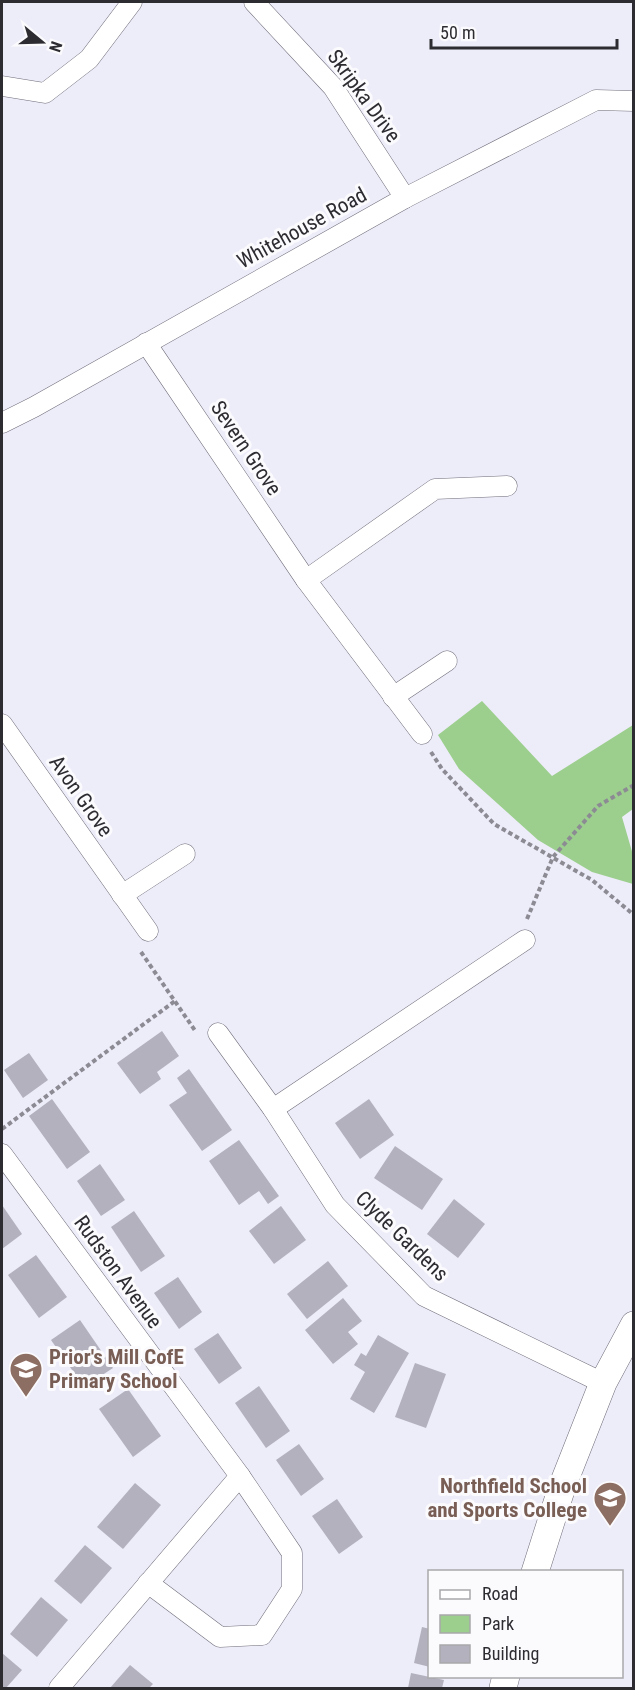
<svg xmlns="http://www.w3.org/2000/svg" width="635" height="1690" font-family="'Roboto Condensed',sans-serif">
	<rect width="100%" height="100%" fill="#edecf9"/>
	<polygon fill="#9ccf8d" points="482,701 552,776 633,725 633,809 622,817 633,855 633,884 592,872 538,840 459,769 438,735"/>
	<g fill="#b2b1bd">
		<polygon points="162,1031 179,1056 157,1072 161,1079 140,1094 117,1063"/>
		<polygon points="29,1053 48,1080 23,1098 4,1070"/>
		<polygon points="189,1069 232,1130 202,1151 169,1105 187,1093 177,1078"/>
		<polygon points="52,1099 90,1152 67,1169 29,1116"/>
		<polygon points="369,1099 394,1135 360,1159 335,1123"/>
		<polygon points="239,1140 279,1196 268,1204 259,1191 239,1205 209,1161"/>
		<polygon points="395,1146 443,1179 422,1210 374,1178"/>
		<polygon points="100,1164 125,1200 101,1216 77,1181"/>
		<polygon points="454,1199 485,1224 458,1258 427,1234"/>
		<polygon points="2,1205 22,1234 2,1249"/>
		<polygon points="281,1206 306,1240 274,1264 249,1231"/>
		<polygon points="134,1211 165,1256 141,1272 111,1227"/>
		<polygon points="36,1255 67,1297 39,1318 8,1275"/>
		<polygon points="328,1261 348,1286 307,1319 287,1294"/>
		<polygon points="178,1277 202,1312 179,1329 154,1293"/>
		<polygon points="343,1298 362,1321 348,1332 358,1344 333,1364 305,1330"/>
		<polygon points="80,1320 113,1368 84,1387 51,1340"/>
		<polygon points="218,1333 242,1368 219,1384 194,1349"/>
		<polygon points="378,1335 409,1353 374,1413 350,1399 365,1372 354,1365 361,1353 366,1356"/>
		<polygon points="415,1363 446,1374 426,1428 395,1417"/>
		<polygon points="259,1386 290,1431 266,1448 235,1403"/>
		<polygon points="128,1389 161,1436 133,1457 99,1409"/>
		<polygon points="299,1444 324,1479 301,1496 276,1460"/>
		<polygon points="135,1483 161,1505 123,1549 97,1527"/>
		<polygon points="337,1499 363,1537 339,1554 312,1516"/>
		<polygon points="85,1545 112,1568 81,1604 54,1581"/>
		<polygon points="41,1597 68,1620 37,1657 10,1634"/>
		<polygon points="422,1627 430,1629 430,1667 414,1663"/>
		<polygon points="2,1653 22,1670 6,1688 2,1688"/>
		<polygon points="130,1665 153,1684 149,1688 110,1688"/>
		<polygon points="411,1673 444,1680 442,1688 408,1688"/>
	</g>
	<g fill="none" stroke-linecap="round" stroke-linejoin="round">
		<g stroke="#6f6d79" stroke-width="21">
			<g id="street">
				<polyline points="254,2 333,87 405,198"/>
				<polyline points="2,86 45,93 89,59 132,2"/>
				<polyline points="146,343 306,580 422,734"/>
				<polyline points="2,423 34,407 405,198 596,100 634,101"/>
				<polyline points="306,580 435,489 507,486"/>
				<polyline points="393,697 447,661"/>
				<polyline points="2,724 148,931"/>
				<polyline points="122,895 185,854"/>
				<polyline points="218,1033 273,1109 335,1205 424,1296 603,1383"/>
				<polyline points="273,1109 525,940"/>
				<polyline points="2,1154 240,1476 59,1688"/>
				<polyline points="148,1583 220,1637 262,1635 292,1589 292,1553 240,1476"/>
			</g>
		</g>
		<g stroke="#6f6d79" stroke-width="28">
			<g id="secondary">
				<polyline points="535,1572 562,1487 603,1383 634,1325"/>
				<polyline points="503,1688 506,1676"/>
			</g>
		</g>
		<g stroke="#8c8b94" stroke-width="4" stroke-dasharray="4.5 3" stroke-linecap="butt">
			<polyline points="431,752 442,769 494,824 592,880 634,915"/>
			<polyline points="527,919 553,857 598,806 634,785"/>
			<polyline points="141,952 196,1032"/>
			<polyline points="2,1129 175,1001"/>
		</g>
		<use href="#street" stroke="#fff" stroke-width="20"/>
		<use href="#secondary" stroke="#fff" stroke-width="27"/>
	</g>
	<defs>
		<g id="school-pin" transform="scale(1.725)"><path d="M0 17L-7.5 6A9.5 9.5 0 1 1 7.5 6Z" fill="#8d6e63" stroke="#fbfafd"/><path d="M0-5L7-2L0 1L-7-2ZM-4 1L0 2.5L4 1V4Q0 6-4 4Z" fill="#fff"/></g>
	</defs>
	<g fill-rule="evenodd">
		<use href="#school-pin" x="26" y="1369"/>
		<use href="#school-pin" x="610" y="1498"/>
	</g>
	<g text-anchor="middle" stroke-width="6" stroke-linejoin="round" paint-order="stroke">
		<g font-size="21" fill="#2d2c31" stroke="#fbfafd">
			<text transform="translate(364 96) rotate(54)" y="7">Skripka Drive</text>
			<text transform="translate(302 228) rotate(-29)" y="7">Whitehouse Road</text>
			<text transform="translate(246 448) rotate(56)" y="7">Severn Grove</text>
			<text transform="translate(81 796) rotate(55)" y="7">Avon Grove</text>
			<text transform="translate(402 1236) rotate(44)" y="7">Clyde Gardens</text>
			<text transform="translate(118 1272) rotate(54)" y="7">Rudston Avenue</text>
		</g>
		<g font-size="21" font-weight="bold" fill="#785e54" stroke="#fbfafd" text-anchor="start">
			<text x="49" y="1364">Prior's Mill CofE<tspan x="49" dy="24">Primary School</tspan></text>
			<text x="587" y="1493" text-anchor="end">Northfield School<tspan x="587" dy="24">and Sports College</tspan></text>
		</g>
	</g>
	<rect width="635" height="1690" fill="none" stroke="#2d2c31" stroke-width="6"/>
	<rect x="428" y="1570" width="195" height="108" fill="#fbfafd" stroke="#a9a8ab" stroke-width="1.5"/>
	<rect x="440" y="1590" width="30" height="9" fill="#ffffff" stroke="#a9a8ab" stroke-width="1.5"/>
	<text x="482" y="1600" font-size="18" fill="#2d2c31">Road</text>
	<rect x="440" y="1615" width="30" height="18" fill="#9ccf8d" stroke="#a9a8ab" stroke-width="1.5"/>
	<text x="482" y="1630" font-size="18" fill="#2d2c31">Park</text>
	<rect x="440" y="1645" width="30" height="18" fill="#b2b1bd" stroke="#a9a8ab" stroke-width="1.5"/>
	<text x="482" y="1660" font-size="18" fill="#2d2c31">Building</text>
	<g transform="translate(42 42) rotate(109)" stroke="#fbfafd" stroke-width="4.5" paint-order="stroke">
	<path d="M0-4.5L10 22L0 15L-10 22Z" fill="#2d2c31"/>
	<text y="-9" font-size="16" font-weight="bold" text-anchor="middle" fill="#2d2c31">N</text>
	</g>
	<path d="M431 39v9h186v-9" fill="none" stroke="#2d2c31" stroke-width="3"/>
	<text x="440" y="39" font-size="18" fill="#2d2c31" stroke="#fbfafd" stroke-width="4.5" paint-order="stroke">50 m</text>
</svg>
